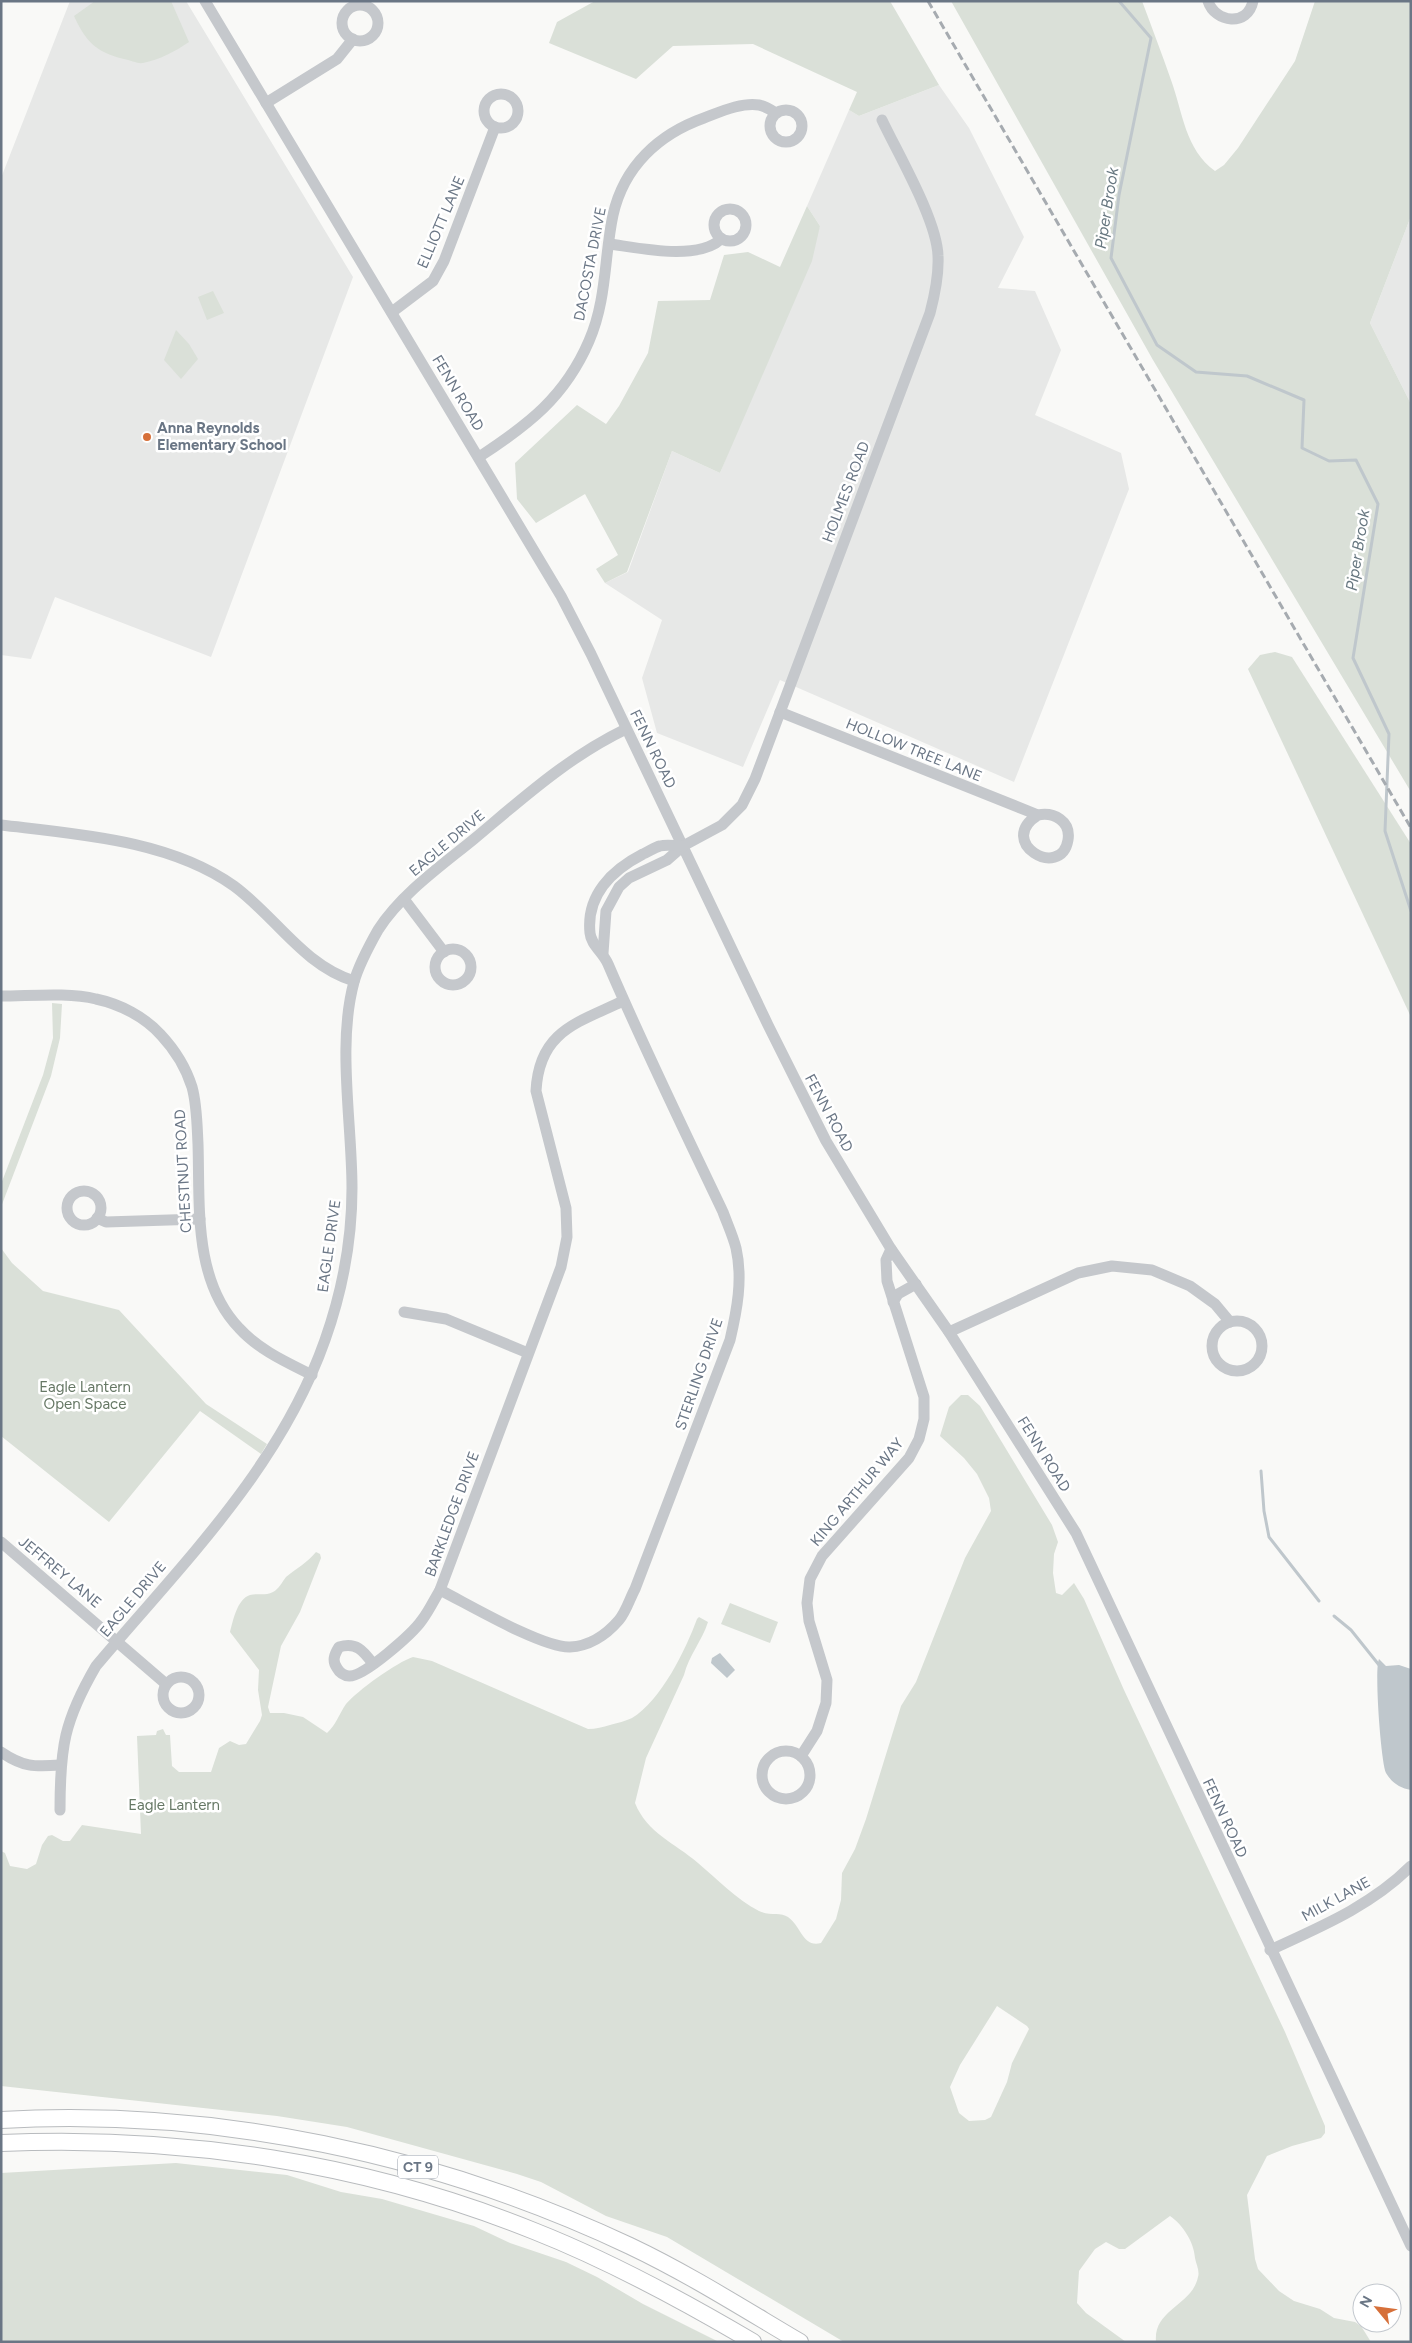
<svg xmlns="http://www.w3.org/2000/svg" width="1412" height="2343" font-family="Figtree,sans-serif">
	<rect width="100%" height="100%" fill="#f9f9f7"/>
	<g fill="#e7e8e7">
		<polygon points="70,1 186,1 353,277 211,657 55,597 31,659 1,655 1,178"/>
		<polygon points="939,85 969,128 1024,237 998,288 1035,291 1061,350 1035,415 1121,453 1129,489 1014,782 780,680 743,767 657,733 642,678 662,620 605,583 628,572 672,451 720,473 820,226 807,206 849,110 859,116"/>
		<polygon points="1411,216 1411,404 1370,323"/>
	</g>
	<g fill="#dae0d8" fill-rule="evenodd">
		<path d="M95,1h76l18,41c-13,9 -30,18 -46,21 -5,1 -13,-3 -19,-4 -28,-7 -38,-17 -50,-43z"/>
		<polygon points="595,1 890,1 939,85 859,116 849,110 857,92 753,44 673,46 636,79 549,43 557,22"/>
		<path d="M951,1h191c10,27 20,53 29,79 12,33 14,69 44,91l9,-6 14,-17 57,-87 20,-60h96v215l-41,107 41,81v388l-258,-432z"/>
		<polygon points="807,206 820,226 812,261 720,473 672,451 627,572 605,583 596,569 618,555 585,494 536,523 517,499 515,463 577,405 606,424 619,406 648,353 658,301 710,300 724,255 748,252 780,267"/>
		<polygon points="213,291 224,313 207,320 198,297"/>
		<polygon points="176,330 189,344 198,359 181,379 164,360"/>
		<polygon points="1275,652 1292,657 1411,844 1411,1017 1248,669 1260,655"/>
		<polygon points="52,1003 62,1004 60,1038 51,1076 1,1207 1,1184 43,1075 53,1038"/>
		<polygon points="1,1248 12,1263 43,1291 119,1310 206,1404 267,1444 261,1454 200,1411 109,1522 1,1436"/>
		<path d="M961,1395h7l12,11 72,119 6,17 -4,12 -1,19 3,20 6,2 12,-12 10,16 40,91 161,342 40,94v7l-4,5 -29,8 -25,10 -20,39 8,64 3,10 21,22 15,10 26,8 14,9 21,4 6,4 10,16h-215c-3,-33 36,-36 42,-65 2,-6 -2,-13 -3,-19 -1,-16 -12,-33 -25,-42l-45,33h-6l-13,-7 -11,7 -16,22 -2,32 9,10 40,29h-282l-177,-105 -61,-21 -65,-34 -24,-8 -170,-47 -70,-11 -276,-30v-235l4,2 5,13 17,3 9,-5 6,-19 6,-9 4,-1 11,6h7l12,-16 59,9 -4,-98 19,-1 1,-4 6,-2 3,6h4l2,31 7,6h32l8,-24 11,-7 9,4 7,-1 14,-23 2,-6 -4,-25 1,-20 -29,-38c3,-11 7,-33 20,-37 8,-2 15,1 23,-3 6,-3 9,-10 13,-15 11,-9 21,-14 30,-25l4,2 1,4 -21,54 -19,34 -13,61 2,6h14l19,4 24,16c9,-8 12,-19 19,-29 11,-13 51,-42 67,-47l19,4 156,68c8,0 15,-2 22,-4 7,-2 16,-4 22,-7 29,-17 54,-69 65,-99l2,-2 9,5c-6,19 -19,33 -24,53l-38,83 -11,45c12,30 40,40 63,60 19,16 38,36 61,48 10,5 22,1 29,6 13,9 15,31 33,26l15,-24 5,-19 1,-27 13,-24 11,-30 35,-113 15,-24 49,-124 26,-47 -2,-13 -12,-24 -13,-16 -24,-22 9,-29zM997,2006l30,20 2,3 -17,34 -5,19 -16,35 -6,3 -16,1 -10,-8 -9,-26 10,-22z"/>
		<polygon points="730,1603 778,1622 770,1643 721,1624"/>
		<polygon points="176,2163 287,2175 341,2192 382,2199 474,2226 510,2243 566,2262 597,2277 643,2304 719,2342 1,2342 1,2173"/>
	</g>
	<g fill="#bfc7cc">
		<polygon points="720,1653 735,1670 727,1678 711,1663 712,1658"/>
		<path d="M1379,1659l7,7 13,-1 12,4v121c-11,-2 -19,-7 -25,-17 -5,-10 -12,-104 -7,-114z"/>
	</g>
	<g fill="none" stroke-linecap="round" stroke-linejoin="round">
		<g stroke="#bfc7cc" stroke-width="3">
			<polyline points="1119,1 1151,38 1119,195 1111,258 1157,345 1196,372 1247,376 1304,400 1302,448 1329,461 1356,460 1378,504 1353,658 1389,734 1385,831 1411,911"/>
			<polyline points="1261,1471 1264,1511 1269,1537 1319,1601"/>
			<polyline points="1334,1616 1351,1630 1379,1665"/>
		</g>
		<g stroke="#b8bbbe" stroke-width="18">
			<g id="highway">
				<path d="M1,2120c216,-12 434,34 629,126 59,28 114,63 170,96"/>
				<path d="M1,2143c181,-8 365,20 533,88 76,30 148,69 219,111"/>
			</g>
		</g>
		<g stroke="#c5c8cc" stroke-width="11">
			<polyline points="205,1 561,596 591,654 768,1025 826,1141 891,1249 949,1332 1076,1533 1411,2246"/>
			<path d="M1208,1c7,22 40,26 45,0"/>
			<circle cx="360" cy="23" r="18"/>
			<circle cx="501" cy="111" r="17"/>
			<polyline points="266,103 337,59 353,39"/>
			<circle cx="786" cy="126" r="16"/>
			<circle cx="730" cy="225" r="16"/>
			<path d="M610,244c29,4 88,17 111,-5"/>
			<polyline points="392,312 433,281 444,261 495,127"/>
			<path d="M479,457c49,-32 86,-60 110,-116 18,-41 15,-84 24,-126 11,-49 46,-81 91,-97 16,-6 38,-16 55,-13 6,1 12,5 17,8"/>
			<path d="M780,712l258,103c16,-3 33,6 30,25 -7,41 -73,2 -30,-25"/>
			<path d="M1,825c76,9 169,15 233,61 42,31 69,79 120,95"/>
			<polyline points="404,899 444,952"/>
			<circle cx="453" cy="967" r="18"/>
			<path d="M603,953l3,-42 13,-24 10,-9 38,-18 16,-14 39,-21 20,-20 13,-26 175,-466c5,-19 9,-37 8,-57 -1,-36 -40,-102 -56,-136"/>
			<path d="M1,996c29,0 67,-4 95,3 24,5 49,18 65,36 14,15 25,33 31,52 5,18 5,38 6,57 2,61 -5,136 41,184 20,22 47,34 73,47"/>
			<circle cx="84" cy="1208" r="17"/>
			<polyline points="97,1218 106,1222 200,1219"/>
			<polyline points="893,1302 898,1294 916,1284"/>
			<polyline points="404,1312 446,1319 528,1353"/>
			<circle cx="1237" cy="1346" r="25"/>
			<polyline points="949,1332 1078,1273 1112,1266 1152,1270 1190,1286 1215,1304 1230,1322"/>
			<polyline points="1,1542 166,1684"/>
			<path d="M440,1590c28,14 102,58 130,57 20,-1 37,-13 49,-27 7,-8 11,-22 16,-31l95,-249c7,-30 13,-61 6,-92 -3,-12 -9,-25 -13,-36 -39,-82 -79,-164 -115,-248 -5,-12 -17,-19 -18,-31 -4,-38 22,-63 53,-79 5,-2 12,-7 17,-8 7,-2 16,0 23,0"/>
			<path d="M373,1664c-10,-14 -17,-22 -34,-17 -5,8 -7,14 -2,21 2,4 7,8 12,8 15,1 64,-43 73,-56 7,-9 12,-20 18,-30l121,-323 6,-30 -1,-29 -30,-117c3,-60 41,-68 87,-90"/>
			<circle cx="181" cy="1695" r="18"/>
			<circle cx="786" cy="1775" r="24"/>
			<path d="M1,1752c22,15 33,15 59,13"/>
			<polyline points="801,1756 817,1731 826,1703 827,1680 809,1621 807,1603 810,1579 822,1556 909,1458 919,1439 924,1419 924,1397 887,1281 886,1260 891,1249"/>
			<path d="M60,1810c0,-63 4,-89 36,-144 86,-102 184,-198 229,-326 17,-48 27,-102 27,-152 0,-65 -15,-144 2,-206 5,-18 15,-36 24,-52 23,-36 63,-64 96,-91 49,-41 94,-82 152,-110"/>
			<path d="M1270,1950c50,-23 101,-44 141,-84"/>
		</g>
		<use href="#highway" stroke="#fff" stroke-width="16"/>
		<polyline stroke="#a6abb0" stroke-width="3" stroke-dasharray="8 4" stroke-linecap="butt" points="928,1 1411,828"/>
	</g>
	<circle fill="#d6703a" stroke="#fff" stroke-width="2" cx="147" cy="437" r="5"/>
	<g text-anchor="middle" stroke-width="5" stroke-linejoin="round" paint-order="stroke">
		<rect fill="#fff" stroke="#979faa" stroke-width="1" x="398" y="2155.5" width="40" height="23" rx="4"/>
		<g font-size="14" font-weight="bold" fill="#6a7685">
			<text x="418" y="2172">CT 9</text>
		</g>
		<g font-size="15" fill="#6a7685" stroke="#fff">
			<text transform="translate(441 222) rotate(-67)" y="5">ELLIOTT LANE</text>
			<text transform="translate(590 264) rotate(-79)" y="5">DACOSTA DRIVE</text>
			<text transform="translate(458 393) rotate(59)" y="5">FENN ROAD</text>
			<text transform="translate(846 492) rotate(-69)" y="5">HOLMES ROAD</text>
			<text transform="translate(653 749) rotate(64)" y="5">FENN ROAD</text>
			<text transform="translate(914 750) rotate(22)" y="5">HOLLOW TREE LANE</text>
			<text transform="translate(447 843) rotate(-40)" y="5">EAGLE DRIVE</text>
			<text transform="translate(829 1113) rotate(62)" y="5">FENN ROAD</text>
			<text transform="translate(183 1171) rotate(-93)" y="5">CHESTNUT ROAD</text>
			<text transform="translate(329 1246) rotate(-82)" y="5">EAGLE DRIVE</text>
			<text transform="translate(699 1374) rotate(-71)" y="5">STERLING DRIVE</text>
			<text transform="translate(1044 1454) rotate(58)" y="5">FENN ROAD</text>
			<text transform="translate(857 1492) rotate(-50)" y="5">KING ARTHUR WAY</text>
			<text transform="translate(452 1514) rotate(-70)" y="5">BARKLEDGE DRIVE</text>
			<text transform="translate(60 1572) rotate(40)" y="5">JEFFREY LANE</text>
			<text transform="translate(133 1599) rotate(-50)" y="5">EAGLE DRIVE</text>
			<text transform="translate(1225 1818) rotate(65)" y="5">FENN ROAD</text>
			<text transform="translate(1336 1899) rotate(-29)" y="5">MILK LANE</text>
		</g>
		<g font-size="15" font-weight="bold" fill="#6a7685" stroke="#fff" text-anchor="start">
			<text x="157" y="433">Anna Reynolds<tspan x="157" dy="17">Elementary School</tspan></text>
		</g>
		<g font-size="15" fill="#667865" stroke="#fff">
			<text x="85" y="1392">Eagle Lantern<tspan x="85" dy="17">Open Space</tspan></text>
			<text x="174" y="1810">Eagle Lantern</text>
		</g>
		<g font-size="16" font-style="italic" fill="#677780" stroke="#fff">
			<text transform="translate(1106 208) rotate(-81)" y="6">Piper Brook</text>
			<text transform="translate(1357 550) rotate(-81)" y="6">Piper Brook</text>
		</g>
	</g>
	<rect width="1412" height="2343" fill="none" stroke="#6a7685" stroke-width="5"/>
	<g transform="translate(1377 2308) rotate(299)"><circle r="24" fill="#ffffff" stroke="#c3c8ce"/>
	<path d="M0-4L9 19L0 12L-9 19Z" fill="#d6703a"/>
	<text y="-8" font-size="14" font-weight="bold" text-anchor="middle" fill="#6a7685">N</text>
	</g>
</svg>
